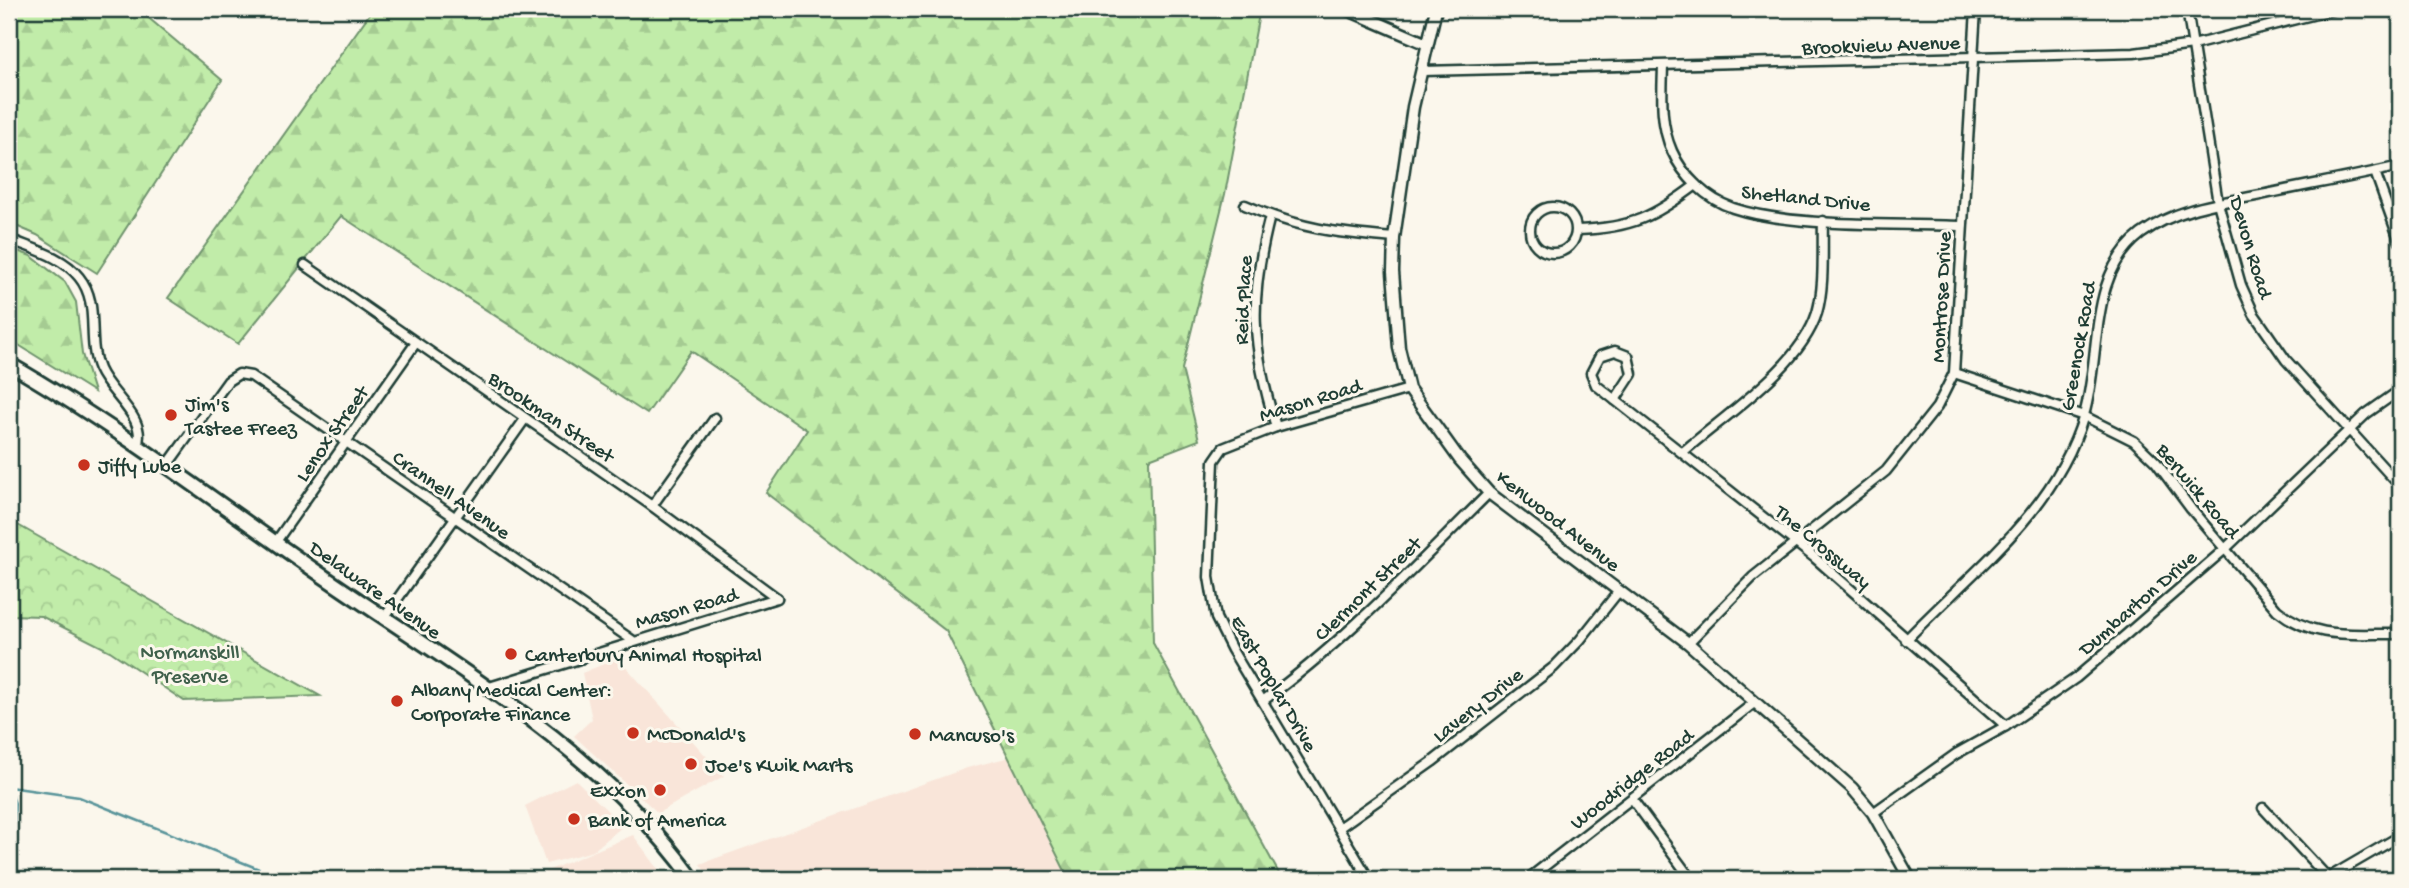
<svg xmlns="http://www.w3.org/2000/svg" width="2409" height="888" font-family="'Gochi Hand',sans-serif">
	<defs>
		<pattern id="forest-firs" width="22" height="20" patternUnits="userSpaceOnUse" patternTransform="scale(1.75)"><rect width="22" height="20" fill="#c1eca9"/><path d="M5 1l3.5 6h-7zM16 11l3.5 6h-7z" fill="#a5cb92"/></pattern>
		<pattern id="park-crowns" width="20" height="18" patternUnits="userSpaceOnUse" patternTransform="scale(1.75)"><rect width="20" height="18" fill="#c1eca9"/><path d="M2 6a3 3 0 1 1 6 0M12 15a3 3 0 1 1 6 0" fill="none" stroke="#a5cb92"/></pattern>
		<pattern id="water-ripples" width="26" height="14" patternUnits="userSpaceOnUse" patternTransform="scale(1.75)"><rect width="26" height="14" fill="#80cede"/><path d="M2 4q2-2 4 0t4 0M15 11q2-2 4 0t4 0" fill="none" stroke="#68a8b5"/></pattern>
	</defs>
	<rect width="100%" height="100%" fill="#fbf7ec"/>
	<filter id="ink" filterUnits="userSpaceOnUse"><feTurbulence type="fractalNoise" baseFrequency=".0143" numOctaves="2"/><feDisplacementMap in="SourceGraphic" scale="14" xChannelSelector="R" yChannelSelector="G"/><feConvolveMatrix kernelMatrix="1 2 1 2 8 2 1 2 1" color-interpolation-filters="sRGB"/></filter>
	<g filter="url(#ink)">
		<g fill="#f9e5d9">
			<polygon points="618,658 724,776 658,813 574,736 592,719 582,673"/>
			<polygon points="1010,757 1069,879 710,879 700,864 967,768"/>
			<polygon points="576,780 623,826 593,851 546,864 525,806"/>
			<polygon points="633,835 666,879 536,879 535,876"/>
		</g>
		<g fill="url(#forest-firs)" stroke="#70946e" stroke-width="2">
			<polygon points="9,9 138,9 222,80 97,273 37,235 9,223"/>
			<polygon points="373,9 891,9 899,14 903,9 1260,9 1225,194 1182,369 1199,440 1149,459 1153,643 1282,879 1069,879 946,631 766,493 807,430 691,351 647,414 341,216 238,344 168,298"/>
			<polygon points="9,248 31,256 65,282 76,302 82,354 94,392 9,339"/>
		</g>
		<polygon fill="url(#park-crowns)" stroke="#70946e" stroke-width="2" points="9,520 320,696 184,701 110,651 41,616 9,615"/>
		<polygon fill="url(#water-ripples)" stroke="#59949a" stroke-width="2" points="9,786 15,803 13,879 9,879"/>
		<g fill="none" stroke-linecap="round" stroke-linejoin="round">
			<polyline stroke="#59949a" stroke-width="2.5" points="9,787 79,797 259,869"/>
			<g stroke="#1f3d34" stroke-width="13">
				<g id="minor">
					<polyline points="2187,9 2218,203 2241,285 2254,314 2286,360 2400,486"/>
					<path d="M1663,67c-1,29 -3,57 9,84 11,25 34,48 61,57 60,20 162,15 228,18"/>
					<polyline points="1422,71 2134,53 2193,45 2336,9"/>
					<polyline points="2375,172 2400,242"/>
					<path d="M1245,205c54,24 92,28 149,33"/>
					<circle cx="1553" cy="230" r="23"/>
					<path d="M1270,216c-21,82 -19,130 6,211"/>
					<path d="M1578,230c53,-2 76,-13 118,-45"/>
					<path d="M9,239c24,10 53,17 70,38 22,27 7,62 20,92 11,26 49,49 38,77"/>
					<polyline points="305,265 652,506 777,598"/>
					<polygon points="1615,351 1628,356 1632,374 1615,400 1596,385 1591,373 1600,356"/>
					<path d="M1954,373l130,43 50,25 22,21 35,47 86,101c39,31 76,23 123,24"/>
					<polyline points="1615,400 1815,558 2006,726"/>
					<path d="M1683,452c42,-37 117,-85 134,-139 8,-28 5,-63 6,-92"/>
					<polyline points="166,467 228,381 239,374 251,376 632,640"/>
					<polyline points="652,506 715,418"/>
					<polyline points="275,543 415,344"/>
					<polyline points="384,618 525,419"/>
					<path d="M1906,640c66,-69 150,-129 178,-225 18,-60 3,-140 57,-181 35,-26 78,-31 120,-39 46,-10 93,-18 139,-29"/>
					<polyline points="1688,643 1753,577 1886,471 1937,407 1954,373 1976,9"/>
					<polyline points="486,688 777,598"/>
					<path d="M1264,700c83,-60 152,-135 225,-207"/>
					<polyline points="1633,800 1691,879"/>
					<polyline points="2263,808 2329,879"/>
					<polyline points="1873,813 1956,754 2006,726 2076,678 2225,549 2366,414 2400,390"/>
					<polyline points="1340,827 1432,762 1554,667 1580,640 1619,591"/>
					<polyline points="1369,879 1232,650 1216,618 1209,577 1214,461 1223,448 1276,427 1409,389"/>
					<polyline points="1528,879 1754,703"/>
					<polyline points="2326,879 2400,836"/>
				</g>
			</g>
			<g stroke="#1f3d34" stroke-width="15">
				<g id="tertiary">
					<polyline points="1346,9 1427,44"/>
					<polyline points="1436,9 1413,107 1394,238 1393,272 1399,348 1409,389 1460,460 1489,493 1688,643 1852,788 1873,813 1910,879"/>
				</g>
			</g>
			<g stroke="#1f3d34" stroke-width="18">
				<path id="primary" d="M9,364c107,62 206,137 308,208 133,92 279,174 376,307"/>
			</g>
			<use href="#minor" stroke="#fbf7ec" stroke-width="8"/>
			<use href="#tertiary" stroke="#fbf7ec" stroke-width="10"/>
			<use href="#primary" stroke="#fbf7ec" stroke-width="12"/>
		</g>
	</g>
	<g fill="#c8321e" stroke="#fbf7ec" stroke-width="2.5">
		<circle cx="171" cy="415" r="7"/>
		<circle cx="84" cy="465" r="7"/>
		<circle cx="511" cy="654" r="7"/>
		<circle cx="397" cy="701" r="7"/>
		<circle cx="633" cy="733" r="7"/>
		<circle cx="915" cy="734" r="7"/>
		<circle cx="691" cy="764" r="7"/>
		<circle cx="660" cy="790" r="7"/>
		<circle cx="574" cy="819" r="7"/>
	</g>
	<g text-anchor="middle" stroke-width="6" stroke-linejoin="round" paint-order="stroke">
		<g font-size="21" fill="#1f3d34" stroke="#fbf7ec">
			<text transform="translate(1881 44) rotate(-2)" y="7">Brookview Avenue</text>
			<text transform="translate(1806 197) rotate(6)" y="7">Shetland Drive</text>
			<text transform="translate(2252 247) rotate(73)" y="7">Devon Road</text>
			<text transform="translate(1940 297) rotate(-87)" y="7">Montrose Drive</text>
			<text transform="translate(1242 300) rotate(-87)" y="7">Reid Place</text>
			<text transform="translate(2077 346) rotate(-80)" y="7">Greenock Road</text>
			<text transform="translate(1310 399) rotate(-17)" y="7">Mason Road</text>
			<text transform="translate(552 416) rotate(34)" y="7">Brookman Street</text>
			<text transform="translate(331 433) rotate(-55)" y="7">Lenox Street</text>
			<text transform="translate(2199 490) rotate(50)" y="7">Berwick Road</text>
			<text transform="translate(452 494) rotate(35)" y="7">Crannell Avenue</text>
			<text transform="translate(1559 520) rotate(38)" y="7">Kenwood Avenue</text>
			<text transform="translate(1824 546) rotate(40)" y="7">The Crossway</text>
			<text transform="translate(1367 588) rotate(-44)" y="7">Clermont Street</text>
			<text transform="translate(376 589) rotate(35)" y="7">Delaware Avenue</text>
			<text transform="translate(2137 602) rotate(-41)" y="7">Dumbarton Drive</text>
			<text transform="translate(686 607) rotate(-16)" y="7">Mason Road</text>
			<text transform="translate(1275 683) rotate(60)" y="7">East Poplar Drive</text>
			<text transform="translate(1477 704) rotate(-38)" y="7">Lavery Drive</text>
			<text transform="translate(1631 778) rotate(-38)" y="7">Woodridge Road</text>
		</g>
		<g font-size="21" fill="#1f3d34" stroke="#fbf7ec" text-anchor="start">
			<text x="185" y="410">Jim's<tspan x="185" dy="24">Tastee Freez</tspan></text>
			<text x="98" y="472">Jiffy Lube</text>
			<text x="525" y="661">Canterbury Animal Hospital</text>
			<text x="411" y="696">Albany Medical Center:<tspan x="411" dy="24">Corporate Finance</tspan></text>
			<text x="647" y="740">McDonald's</text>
			<text x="929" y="741">Mancuso's</text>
			<text x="705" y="771">Joe's Kwik Marts</text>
			<text x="646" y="797" text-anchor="end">Exxon</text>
			<text x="588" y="826">Bank of America</text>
		</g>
		<g font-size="21" fill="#3f604b" stroke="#fbf7ec">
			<text x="190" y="658">Normanskill<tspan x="190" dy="24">Preserve</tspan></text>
		</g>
	</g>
	<rect width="2409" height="888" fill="none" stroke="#fbf7ec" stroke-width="35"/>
	<rect x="18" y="18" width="2374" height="853" fill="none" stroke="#1f3d34" stroke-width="2.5" filter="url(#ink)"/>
</svg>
